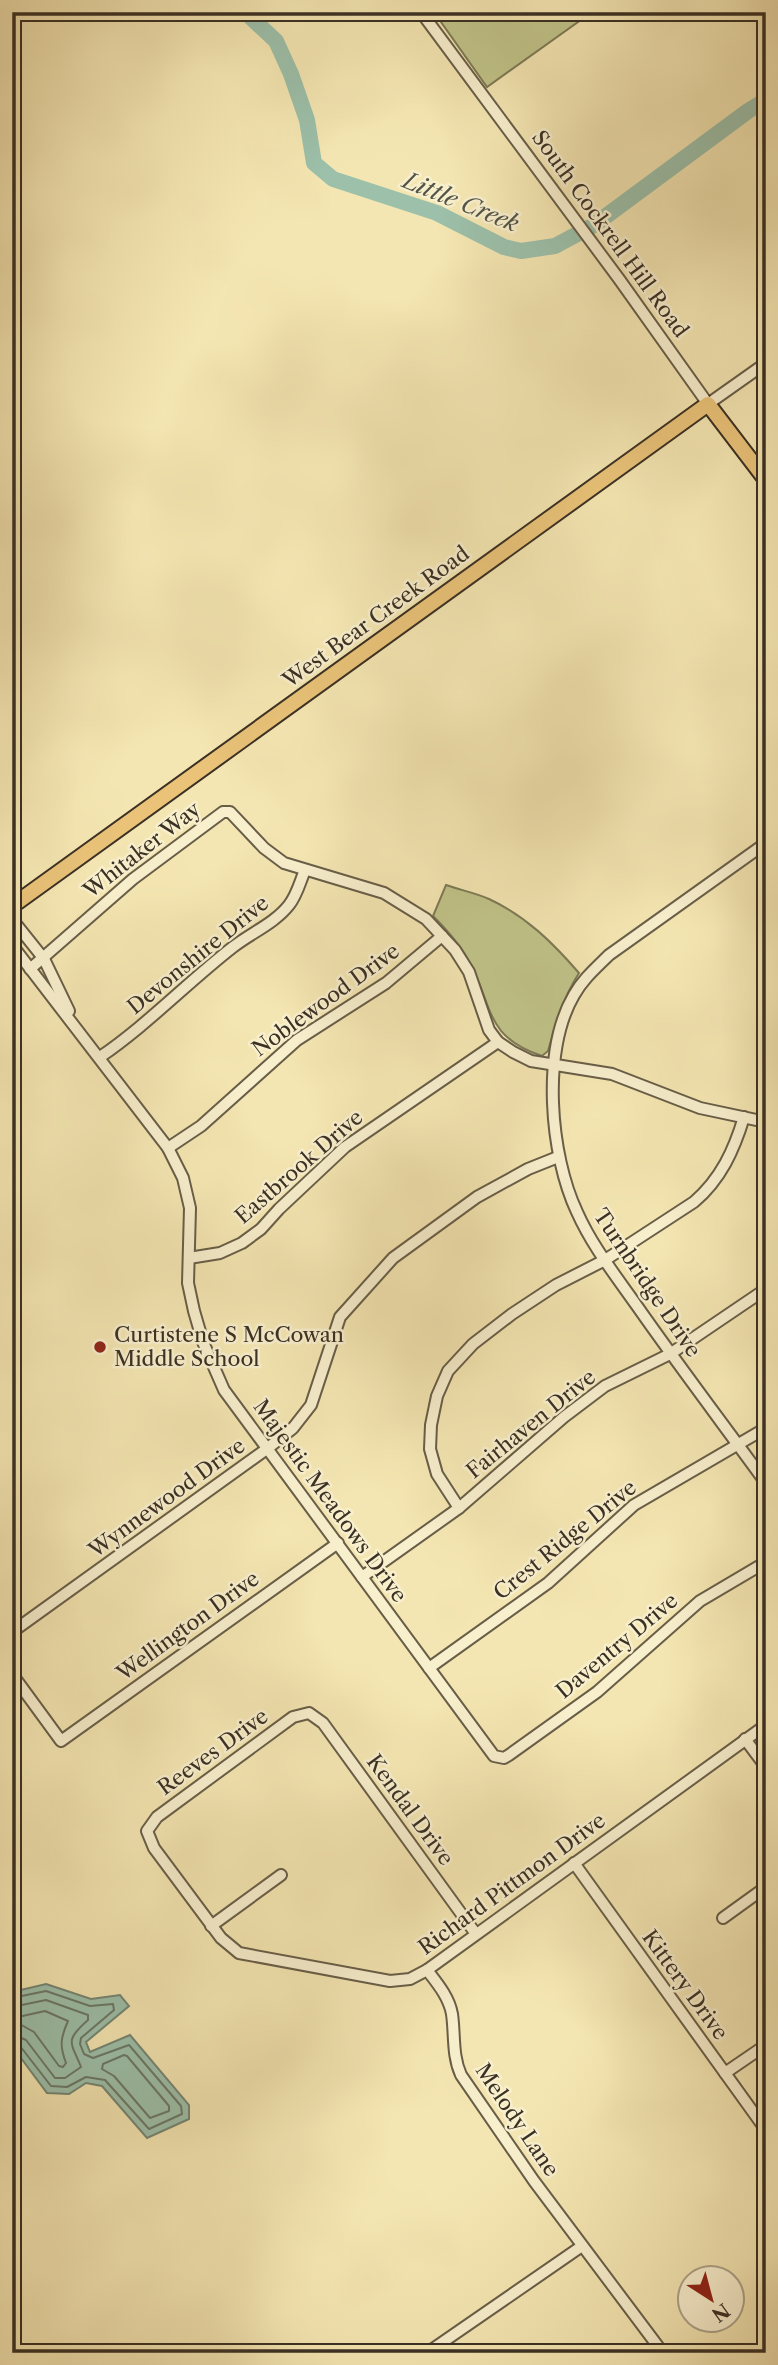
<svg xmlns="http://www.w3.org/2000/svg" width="778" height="2365" font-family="'Libre Caslon Text',serif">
	<rect width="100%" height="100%" fill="#f4e6b2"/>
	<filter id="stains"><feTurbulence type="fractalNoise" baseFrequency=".00286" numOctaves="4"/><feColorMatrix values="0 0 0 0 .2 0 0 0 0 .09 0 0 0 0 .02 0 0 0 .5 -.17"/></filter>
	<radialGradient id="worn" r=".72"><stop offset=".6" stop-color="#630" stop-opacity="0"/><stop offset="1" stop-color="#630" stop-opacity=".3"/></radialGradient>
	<g fill="#c0c388" stroke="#7d7a56" stroke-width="2">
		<polygon points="456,12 592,12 487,87 441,22"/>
		<path d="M446,885c14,5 30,8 43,14 37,17 64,44 90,74 -16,25 -23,50 -31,78l-6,5c-60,-20 -48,-53 -75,-98 -9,-16 -21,-29 -34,-42z"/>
	</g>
	<polygon fill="#9cc0aa" stroke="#758674" stroke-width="2" points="46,1984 91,1999 120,1995 129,2006 86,2042 90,2052 130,2035 189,2105 189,2119 147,2138 102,2086 86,2083 69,2094 47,2093 12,2046 12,1992"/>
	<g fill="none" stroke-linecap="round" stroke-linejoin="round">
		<g stroke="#6b7867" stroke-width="2">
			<polyline points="12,1998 46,1991 90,2006 113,2004 114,2010 81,2038 80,2044 84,2054 93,2058 129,2045 181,2106 182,2114 149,2129 105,2080 86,2077 67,2087 51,2086 20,2046 12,2043"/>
			<path d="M12,2007l34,-7 42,15v5c-24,21 -17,22 -7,47l-16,11h-10l-29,-38 -14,-6"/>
			<path d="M45,2011l23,10c-7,16 -9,24 -2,42l-3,4 -4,-1 -25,-34 -18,-10 2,-5z"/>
			<polygon points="124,2055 127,2056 169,2106 169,2111 150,2118 114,2076 102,2069 103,2064"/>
		</g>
		<polyline stroke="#9cc0aa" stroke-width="16" points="245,12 276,41 291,74 307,120 314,163 333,179 437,213 504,247 521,251 555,246 594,225 748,111 766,100"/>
		<g stroke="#685e48" stroke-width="14">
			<g id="minor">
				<polyline points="421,12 619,279 708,404 766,363"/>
				<path d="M766,843l-157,112c-13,13 -26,24 -35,40 -33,56 -24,160 3,217 15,34 39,64 60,94 42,60 86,118 129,177"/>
				<polyline points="12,919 44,959 69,1011"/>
				<polyline points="12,945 168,1148 183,1178 190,1208 188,1283 194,1311 203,1342 224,1390 494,1756 504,1758 509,1755 597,1692 700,1601 766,1562"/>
				<polyline points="30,969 133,879 223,812 230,812 264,848 284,863 384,893 426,919 455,950 469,972 489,1030 498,1042 513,1052 531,1061 612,1074 700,1108 766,1122"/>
				<path d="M100,1057c47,-32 88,-75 133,-110 18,-14 42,-24 56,-42 8,-10 11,-23 16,-35"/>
				<polyline points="168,1148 201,1126 297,1040 386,983 442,936"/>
				<polyline points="189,1258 220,1253 242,1243 261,1229 279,1209 345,1147 498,1042"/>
				<path d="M459,1508l-22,-34 -7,-25 1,-24 6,-29 11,-25 25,-27 39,-30 44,-29 49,-25 89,-58c27,-23 40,-52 50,-85"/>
				<polyline points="362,1577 459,1508 564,1417 605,1386 670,1354 766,1289"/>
				<polyline points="12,1632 268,1448 293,1428 311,1405 340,1317 393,1258 477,1197 528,1169 558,1157"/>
				<polyline points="429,1668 548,1583 634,1505 766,1428"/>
				<polyline points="12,1674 61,1741 338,1543"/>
				<polyline points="745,1739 766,1767"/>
				<polyline points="574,1863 766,2130"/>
				<polyline points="723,1918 766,1887"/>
				<polyline points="211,1926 281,1875"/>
				<polyline points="476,1934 323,1723 309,1713 293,1717 157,1817 147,1831 154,1848 221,1938 239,1953 390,1981 410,1979 427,1970 766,1725"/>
				<path d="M427,1970c10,13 22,27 25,44 3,21 0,41 9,61l73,106 129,172"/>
				<polyline points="725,2073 766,2045"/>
				<polyline points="427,2353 582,2246"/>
			</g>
		</g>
		<g stroke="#3a3024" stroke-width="18">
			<polyline id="major" points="12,906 708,404 766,480"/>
		</g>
		<use href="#minor" stroke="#f8efcd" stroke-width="10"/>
		<use href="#major" stroke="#eac379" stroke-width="14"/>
	</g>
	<circle fill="#8f2418" stroke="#f8efcd" stroke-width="2.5" cx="100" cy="1347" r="7"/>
	<g text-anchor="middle" stroke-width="5" stroke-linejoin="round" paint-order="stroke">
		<g font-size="21" fill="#3a3024" stroke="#f8efcd">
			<text transform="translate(610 234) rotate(54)" y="7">South Cockrell Hill Road</text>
			<text transform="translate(376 617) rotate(-36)" y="7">West Bear Creek Road</text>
			<text transform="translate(142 850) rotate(-38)" y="7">Whitaker Way</text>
			<text transform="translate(198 955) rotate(-39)" y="7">Devonshire Drive</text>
			<text transform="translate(326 1000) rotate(-36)" y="7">Noblewood Drive</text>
			<text transform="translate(299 1167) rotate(-41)" y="7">Eastbrook Drive</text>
			<text transform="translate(647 1283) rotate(56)" y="7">Turnbridge Drive</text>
			<text transform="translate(531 1424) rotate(-39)" y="7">Fairhaven Drive</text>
			<text transform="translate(167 1498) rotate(-36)" y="7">Wynnewood Drive</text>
			<text transform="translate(330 1501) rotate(54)" y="7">Majestic Meadows Drive</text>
			<text transform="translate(565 1540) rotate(-39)" y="7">Crest Ridge Drive</text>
			<text transform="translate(188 1626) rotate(-36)" y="7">Wellington Drive</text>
			<text transform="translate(617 1646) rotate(-40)" y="7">Daventry Drive</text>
			<text transform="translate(213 1752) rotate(-36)" y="7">Reeves Drive</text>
			<text transform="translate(410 1810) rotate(54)" y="7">Kendal Drive</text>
			<text transform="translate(512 1884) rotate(-36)" y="7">Richard Pittmon Drive</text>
			<text transform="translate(685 1985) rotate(54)" y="7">Kittery Drive</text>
			<text transform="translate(517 2120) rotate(56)" y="7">Melody Lane</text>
		</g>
		<g font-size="21" fill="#3a3024" stroke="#f8efcd" text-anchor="start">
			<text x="114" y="1342">Curtistene S McCowan<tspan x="114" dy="24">Middle School</tspan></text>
		</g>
		<g font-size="23" font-style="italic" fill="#525446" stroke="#f8efcd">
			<text transform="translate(461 202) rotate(22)" y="8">Little Creek</text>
		</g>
	</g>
	<rect width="778" height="2365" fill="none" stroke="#f4e6b2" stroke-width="42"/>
	<rect x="14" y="14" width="750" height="2337" fill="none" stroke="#3a3024" stroke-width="3.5"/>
	<rect x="21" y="21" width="736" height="2323" fill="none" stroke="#3a3024" stroke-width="2"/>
	<g transform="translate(711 2299) rotate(144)"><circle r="33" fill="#f8efcd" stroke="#aca389" stroke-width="2"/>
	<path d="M0-5L12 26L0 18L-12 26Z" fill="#8f2418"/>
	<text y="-10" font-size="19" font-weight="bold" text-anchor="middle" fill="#3a3024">N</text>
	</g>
	<rect width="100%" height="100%" filter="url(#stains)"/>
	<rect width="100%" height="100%" fill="url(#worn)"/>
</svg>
